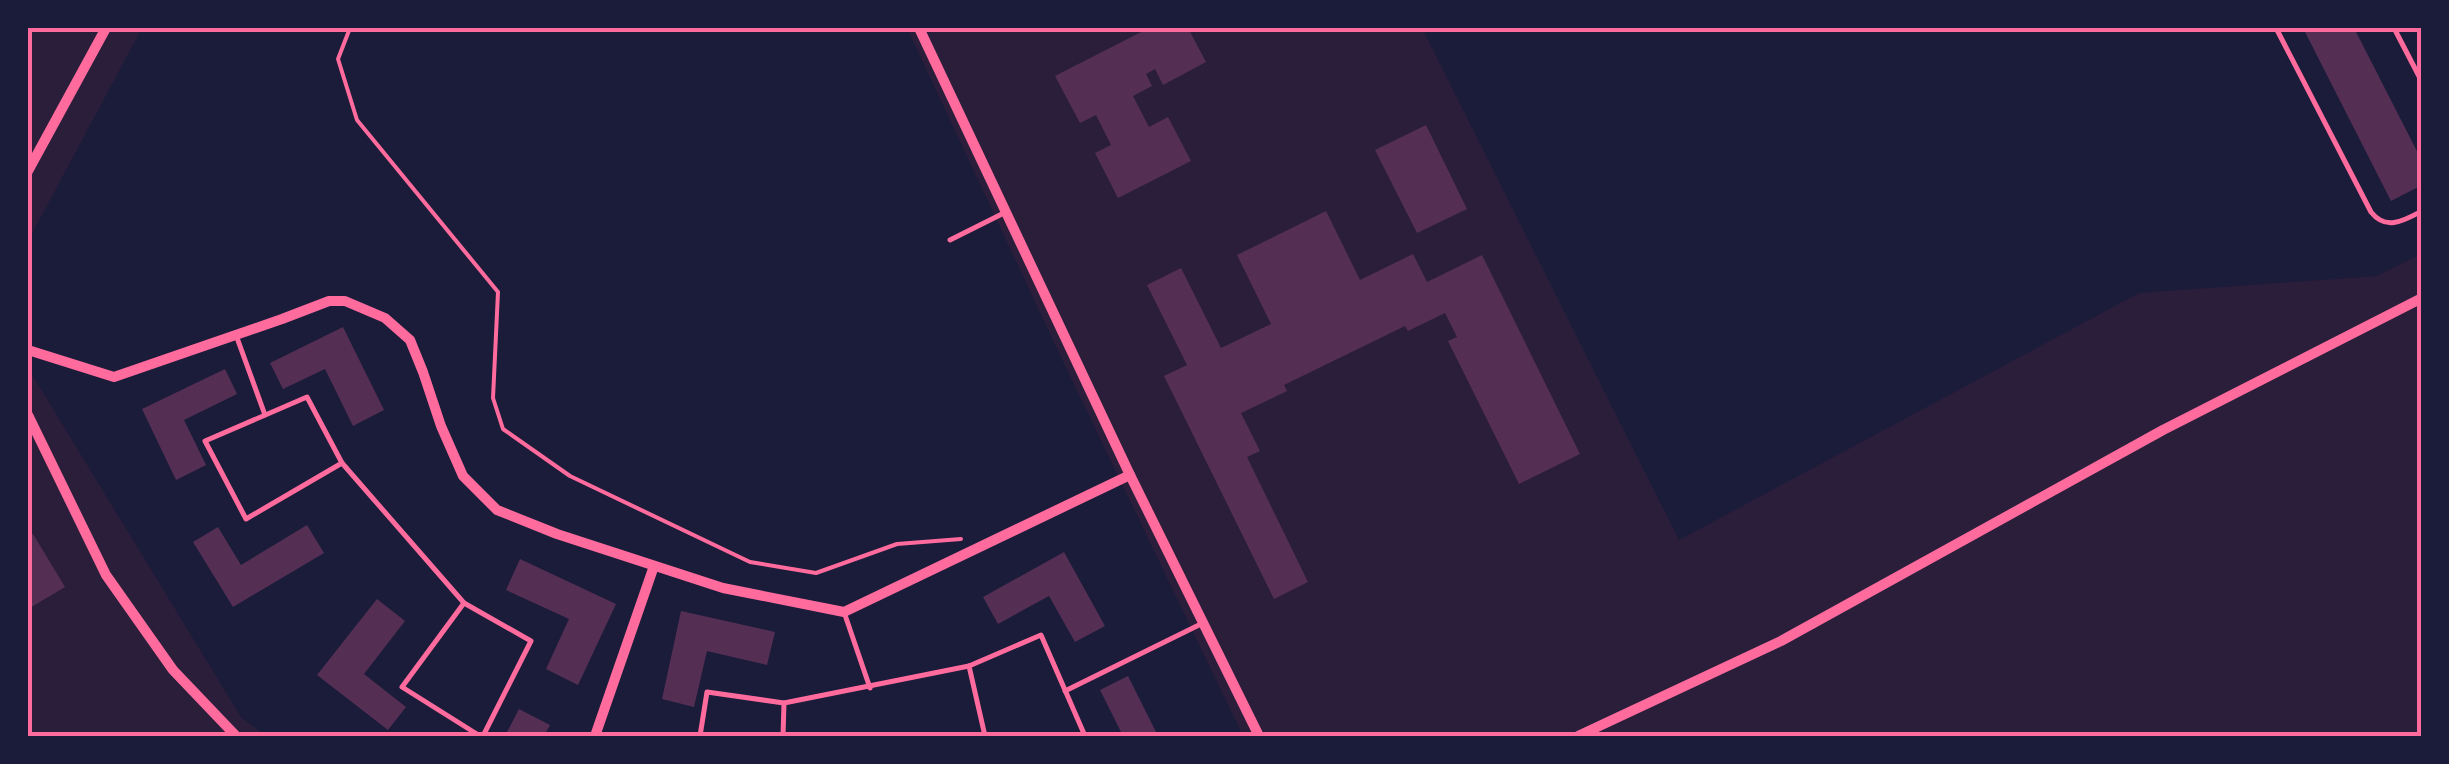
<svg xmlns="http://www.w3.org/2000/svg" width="2449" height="764" font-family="Rubik,sans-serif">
	<rect width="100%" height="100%" fill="#1b1b3a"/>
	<g fill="#2a1e3b">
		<polygon points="28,28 142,28 28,241"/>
		<polygon points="907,28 1422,28 1679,540 2139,293 2377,276 2421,254 2421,736 1243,736 1059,353"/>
		<polygon points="28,368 241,717 266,736 28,736"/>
	</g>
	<g fill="#542f53">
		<polygon points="1149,28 1188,28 1206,62 1163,85 1155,69 1146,74 1152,86 1133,96 1149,127 1168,117 1191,161 1118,198 1095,153 1111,145 1096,115 1080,123 1055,76"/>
		<polygon points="2303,28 2354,28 2422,161 2422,185 2391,201"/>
		<polygon points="1426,125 1467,209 1417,233 1375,150"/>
		<polygon points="1326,211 1360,280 1413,254 1427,282 1482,255 1580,454 1519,484 1448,341 1457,337 1445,313 1408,331 1405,326 1284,385 1287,391 1241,413 1260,451 1247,457 1308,582 1274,599 1164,376 1187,365 1147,285 1181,268 1221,348 1271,324 1237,255"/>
		<polygon points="343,327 384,410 353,426 325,369 283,389 270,363"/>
		<polygon points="225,369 237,394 184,420 206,465 176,480 142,409"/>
		<polygon points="307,525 324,553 233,607 193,542 218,527 241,565"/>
		<polygon points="33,534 65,587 28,609 28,537"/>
		<polygon points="1064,552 1105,626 1075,642 1049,596 998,624 983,597"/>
		<polygon points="520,559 616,604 578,685 546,669 569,619 506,590"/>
		<polygon points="377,599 405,621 364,674 406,707 388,730 317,675"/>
		<polygon points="681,611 775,632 767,665 707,651 694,707 662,699"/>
		<polygon points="1128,676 1158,736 1123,736 1100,690"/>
		<polygon points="519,709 550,725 544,736 505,736"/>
	</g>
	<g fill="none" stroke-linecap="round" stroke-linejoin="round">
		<polyline stroke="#ff6b9d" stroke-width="4" points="350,28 338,59 357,120 498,292 493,398 503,429 570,476 750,562 816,573 897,544 961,539"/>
		<g stroke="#ff6b9d" stroke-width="5">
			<path d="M2276,28l95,184c15,19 32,9 51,-1"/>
			<polyline points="2394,28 2422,82"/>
			<polyline points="950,240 1006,212"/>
			<polyline points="236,335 265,415"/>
			<polygon points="307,397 342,463 246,519 205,441"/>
			<polyline points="342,463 464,603 531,641 483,736"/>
			<polyline points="464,603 402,687 480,736"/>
			<polyline points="844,612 870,688"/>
			<polyline points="969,666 985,736"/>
			<polyline points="1065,691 1201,624"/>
			<polyline points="700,736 707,692 784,703"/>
			<polyline points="783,736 784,703 969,666 1041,635 1085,736"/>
		</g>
		<g stroke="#ff6b9d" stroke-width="10">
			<polyline points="919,28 1130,475 1259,736"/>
			<polyline points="28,171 106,28"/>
			<polyline points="28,350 114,377 282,319 329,301 345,301 385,318 410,340 423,372 441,426 463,476 497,510 557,534 723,588 844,612 1130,475"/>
			<polyline points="28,415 106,575 173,670 236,736"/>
			<polyline points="595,736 654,566"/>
			<polyline points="1578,736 1781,641 2163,430 2422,298"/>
		</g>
	</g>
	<rect width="2449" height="764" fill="none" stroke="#1b1b3a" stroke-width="60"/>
	<rect x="30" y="30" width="2389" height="704" fill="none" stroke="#ff6b9d" stroke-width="4"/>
</svg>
